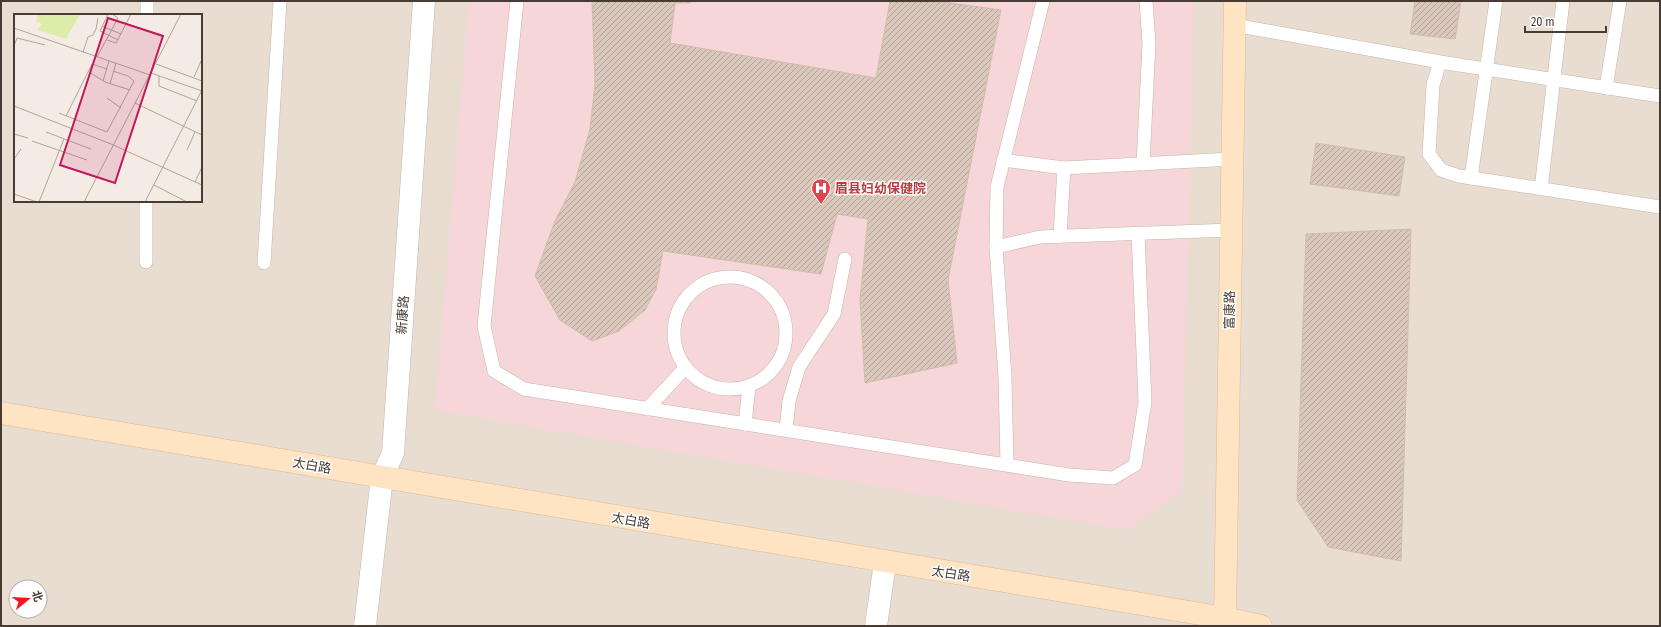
<svg xmlns="http://www.w3.org/2000/svg" width="1661" height="627" font-family="'Fira Sans Condensed','Noto Sans SC',sans-serif">
	<defs>
		<pattern id="building-hatch" width="6" height="6" patternUnits="userSpaceOnUse"><rect width="6" height="6" fill="#dac8bc"/><path d="M-1 1l2-2M0 6l6-6M5 7l2-2" fill="none" stroke="#b3a499"/></pattern>
	</defs>
	<rect width="100%" height="100%" fill="#f4ece4"/>
	<path fill="#e9ddd2" fill-rule="evenodd" d="M1,1h1659v625h-1659zM15,15h186v186h-186zM16,587h24v24h-24z"/>
	<polygon fill="#f6d6d9" points="469,1 1194,1 1182,491 1127,530 435,410"/>
	<g fill="url(#building-hatch)" stroke="#d2bbab">
		<polygon points="592,1 691,1 690,3 675,3 670,43 876,78 890,1 935,1 1001,10 948,280 957,363 865,383 860,300 868,219 837,214 821,274 663,251 656,289 645,310 619,331 592,341 560,320 535,276 555,221 575,182 590,129 595,84"/>
		<polygon points="1415,1 1461,1 1455,39 1410,34"/>
		<polygon points="1316,143 1405,157 1399,196 1310,184"/>
		<polygon points="1411,229 1401,561 1328,547 1297,500 1306,234"/>
	</g>
	<g fill="none" stroke-linecap="round" stroke-linejoin="round">
		<g stroke="#c3b4a9" stroke-width="14">
			<g id="service">
				<polyline points="517,1 484,326 494,371 524,389 1069,475 1113,478 1135,465 1145,402 1138,233"/>
				<polyline points="147,15 147,1"/>
				<polyline points="1234,25 1440,62 1660,96"/>
				<polyline points="1440,62 1433,85 1429,154 1441,170 1459,176 1660,207"/>
				<polyline points="1606,88 1620,1"/>
				<polyline points="1003,160 1064,168 1232,159"/>
				<polyline points="1143,164 1149,43 1146,1"/>
				<polyline points="1471,178 1496,1"/>
				<polyline points="1541,189 1563,1"/>
				<polyline points="1060,236 1064,168"/>
				<polyline points="996,247 1040,237 1231,230"/>
				<polyline points="146,262 146,201"/>
				<polyline points="264,263 280,1"/>
				<circle cx="730" cy="333" r="56"/>
				<polyline points="647,409 686,367"/>
				<polyline points="745,424 749,386"/>
				<polyline points="786,430 789,401 799,367 834,314 845,259"/>
				<polyline points="1007,465 1005,377 996,247 997,187 1043,1"/>
			</g>
		</g>
		<g stroke="#c3b4a9" stroke-width="23">
			<g id="minor">
				<polyline points="365,626 382,477 393,453 424,1"/>
				<polyline points="876,626 885,562"/>
			</g>
		</g>
		<g stroke="#dcb991" stroke-width="23">
			<g id="secondary">
				<polyline points="1,413 1225,618 1261,626"/>
				<polyline points="1225,618 1235,1"/>
			</g>
		</g>
		<use href="#service" stroke="#fff" stroke-width="13"/>
		<use href="#minor" stroke="#fff" stroke-width="22"/>
		<use href="#secondary" stroke="#ffe4c3" stroke-width="22"/>
	</g>
	<defs>
		<g id="hospital-pin" transform="scale(1)"><path d="M0 17L-7.5 6A9.5 9.5 0 1 1 7.5 6Z" fill="#e0444e" stroke="#fff"/><path d="M-5-5h3v3.5h4V-5h3V5h-3V1.5h-4V5h-3Z" fill="#fff"/></g>
	</defs>
	<g fill-rule="evenodd">
		<use href="#hospital-pin" x="821" y="188"/>
	</g>
	<g text-anchor="middle" stroke-width="3" stroke-linejoin="round" paint-order="stroke">
		<g font-size="13" font-weight="bold" fill="#be3a42" stroke="#fff" text-anchor="start">
			<text x="835" y="193">眉县妇幼保健院</text>
		</g>
		<g font-size="13" fill="#473b33" stroke="#fff">
			<text transform="translate(1229 310) rotate(-89)" y="5">富康路</text>
			<text transform="translate(402 315) rotate(-86)" y="5">新康路</text>
			<text transform="translate(312 465) rotate(10)" y="5">太白路</text>
			<text transform="translate(631 520) rotate(10)" y="5">太白路</text>
			<text transform="translate(951 573) rotate(9)" y="5">太白路</text>
		</g>
	</g>
	<g transform="translate(14 14)">
		<rect width="188" height="188" fill="#f4ece4"/>
		<path d="M24,0h42l-14,25 -28,-9 4,-6 -6,-3z" fill="#dceda9"/>
		<path fill="none" stroke="#afa59d" stroke-width="1" d="M94,0l-8,17 18,9M88,12l19,8M0,14l136,47M93,26l9,3 15,-29M0,32l3,-8 28,7M69,38l5,-15 5,-2 3,-6 2,-11M83,43l21,-39 -6,-4M142,50l46,17M75,58l16,10 25,8M137,59l51,18M145,62v10l38,15M180,63l8,-18M89,67l6,-20M96,70l6,-21M93,84l14,10M121,89l67,32M0,92l97,38 91,41M45,99l48,19 27,-51 -6,-5 -15,-5M52,102l26,-52 15,5M32,118l45,17M0,120l14,4M18,127l55,19M173,136l8,-18M0,145l7,-10M181,168l7,-15M140,171l33,17M0,180l23,8M25,188l25,-63M70,188l97,-188M131,188l57,-112"/>
		<path fill="#c2185b" fill-opacity="0.15" stroke="#c2185b" stroke-width="2" d="M94,4l55,18 -48,147 -55,-18z"/>
		<rect width="188" height="188" fill="none" stroke="#473b33" stroke-width="2"/>
	</g>
	<rect width="1661" height="627" fill="none" stroke="#473b33" stroke-width="4"/>
	<g transform="translate(28 599) rotate(72)"><circle r="19" fill="#ffffff" stroke="#b5b1ad"/>
	<path d="M0-3L7 15L0 10L-7 15Z" fill="#ff101f"/>
	<text y="-6" font-size="11" font-weight="bold" text-anchor="middle" fill="#473b33">北</text>
	</g>
	<path d="M1525 26v6h81v-6" fill="none" stroke="#473b33" stroke-width="2"/>
	<text x="1531" y="26" font-size="12" fill="#473b33" stroke="#ffffff" stroke-width="3" paint-order="stroke">20 m</text>
</svg>
